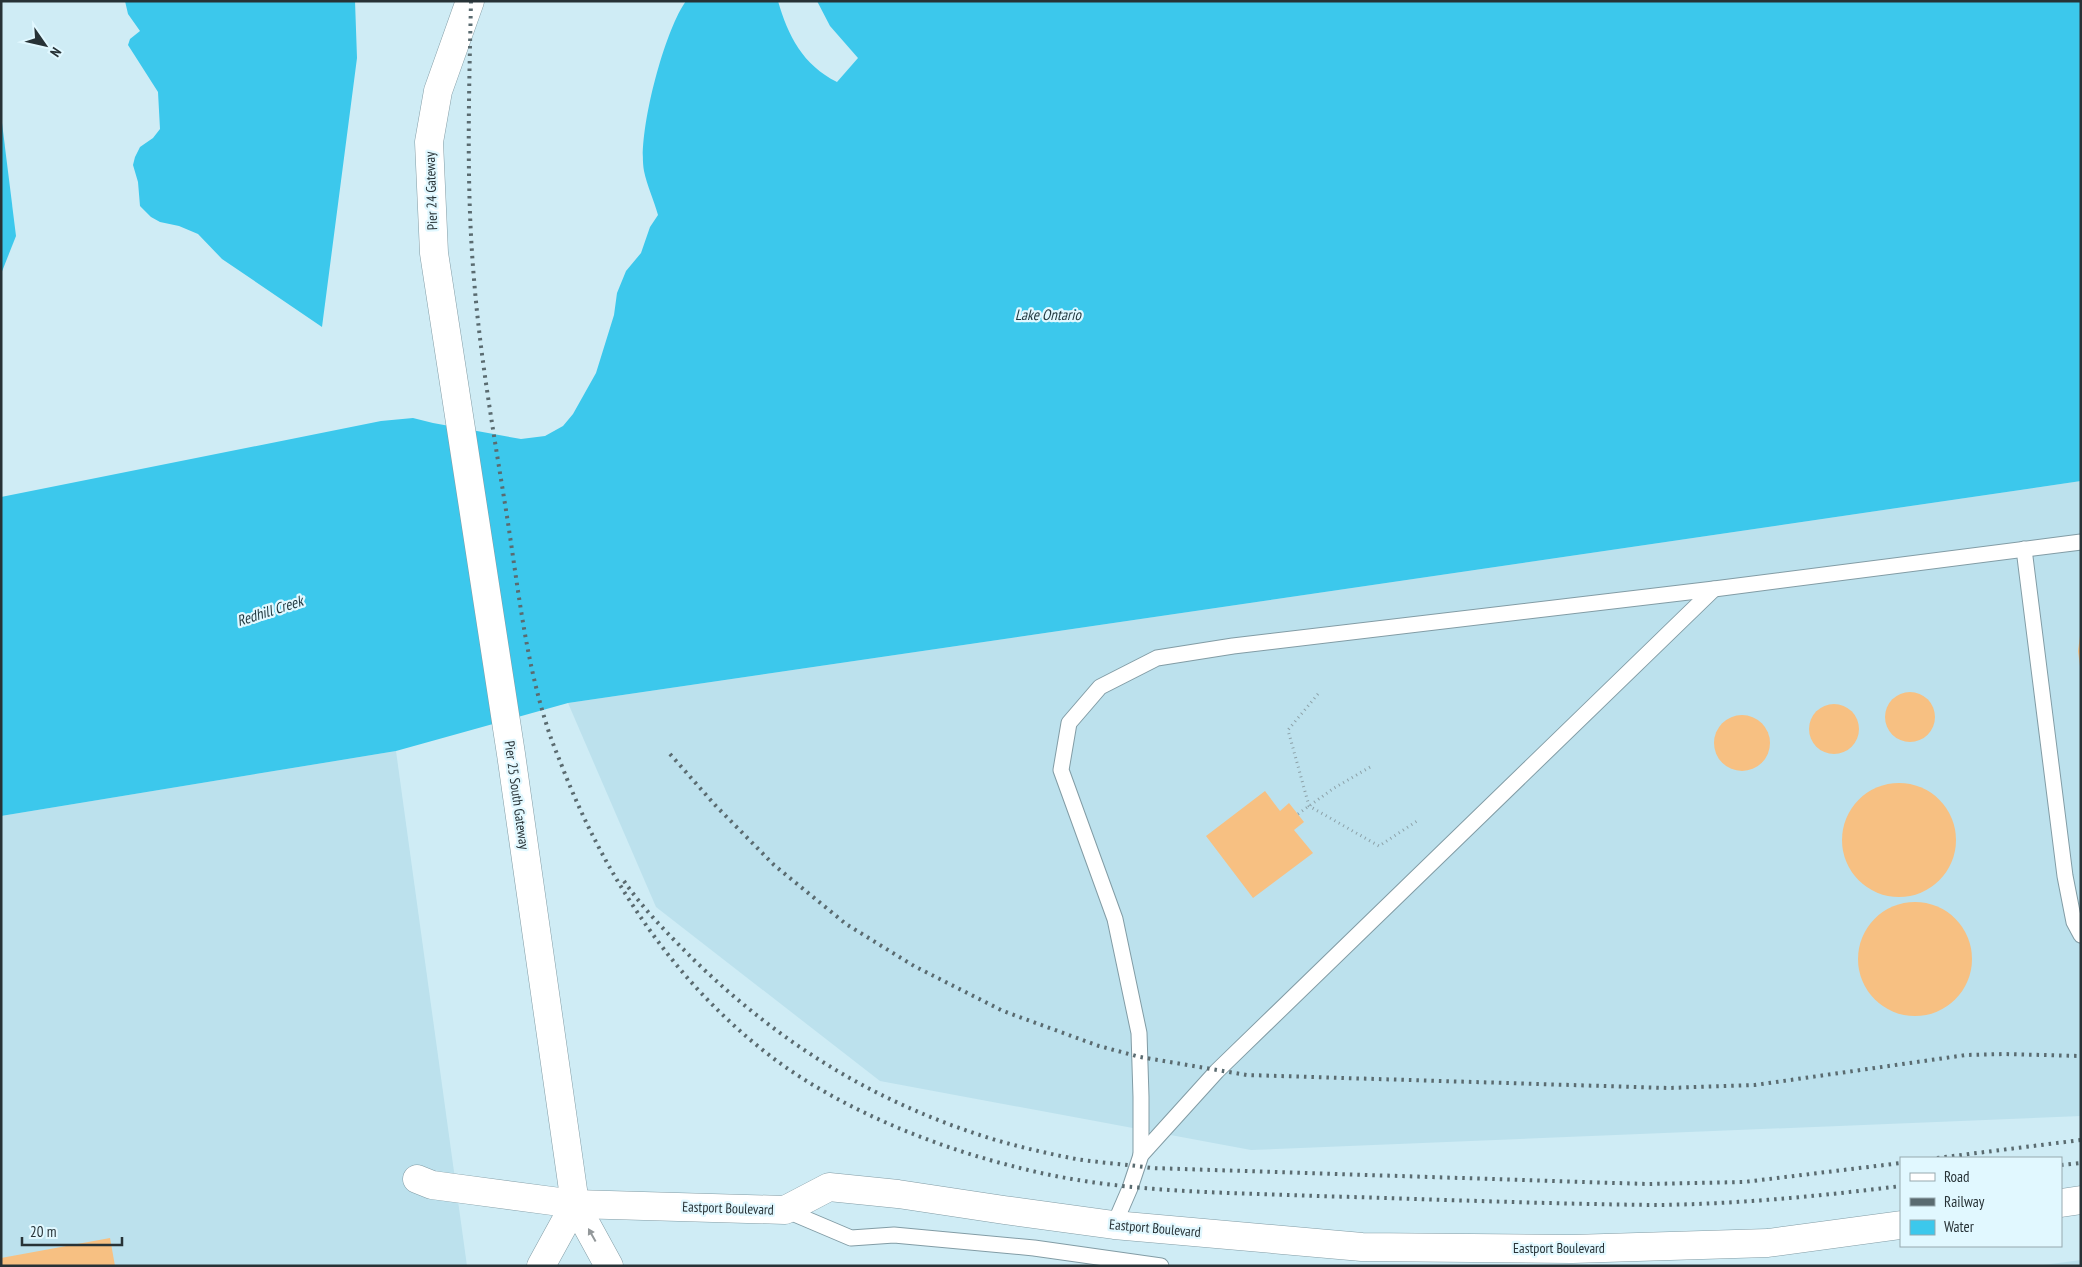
<svg xmlns="http://www.w3.org/2000/svg" width="2082" height="1267" font-family="'PT Sans Narrow',sans-serif">
	<rect width="100%" height="100%" fill="#cfecf5"/>
	<g fill="#bce1ed">
		<polygon points="2081,481 2081,1116 1251,1150 880,1081 656,907 568,703"/>
		<polygon points="396,751 467,1266 1,1266 1,816"/>
		<polygon points="2081,1260 2081,1266 2036,1266"/>
	</g>
	<g fill="#3cc8ec">
		<polygon points="125,1 355,1 357,58 322,327 222,259 198,234 179,226 160,222 151,217 140,206 138,182 133,165 135,157 140,147 153,138 160,129 158,92 128,45 130,39 140,31 128,14"/>
		<path d="M686,1h92c10,35 25,64 59,81l21,-24 -28,-32 -13,-25h1264v480l-1513,222 -172,48 -395,65v-319l380,-76 32,-3 20,5 88,16 24,-3 18,-10 10,-12 23,-41 18,-58 3,-22 9,-22 15,-18 9,-26 8,-12c-4,-15 -11,-29 -14,-44 -7,-36 20,-140 42,-170z"/>
		<polygon points="1,115 16,236 1,274"/>
	</g>
	<g fill="#f7c082">
		<polygon points="2080,636 2081,666 2080,666 2078,651"/>
		<circle cx="1910" cy="717" r="25"/>
		<circle cx="1834" cy="729" r="25"/>
		<circle cx="1742" cy="743" r="28"/>
		<circle cx="1899" cy="840" r="57"/>
		<polygon points="1265,791 1280,811 1289,803 1304,822 1294,830 1313,853 1253,898 1206,836"/>
		<circle cx="1915" cy="959" r="57"/>
		<polygon points="110,1238 115,1266 1,1266 1,1258"/>
	</g>
	<g fill="none" stroke-linecap="round" stroke-linejoin="round">
		<g stroke="#829ca5" stroke-width="17">
			<g id="service">
				<polyline points="2024,549 2065,876 2074,922 2081,935"/>
				<polyline points="1141,1155 1141,1097 1139,1033 1115,919 1061,770 1069,723 1100,687 1157,658 1233,646 1714,589 2081,542"/>
				<polyline points="785,1210 851,1238 894,1235 1034,1248 1161,1266"/>
				<polyline points="1114,1225 1130,1188 1141,1155 1217,1071 1714,589"/>
			</g>
		</g>
		<g stroke="#829ca5" stroke-width="29">
			<g id="minor">
				<polyline points="417,1179 432,1185 575,1204 785,1210 829,1187 898,1194 1004,1210 1114,1225 1362,1247 1572,1249 1768,1243 1901,1225"/>
				<polyline points="2061,1203 2081,1200"/>
			</g>
		</g>
		<g stroke="#829ca5" stroke-width="29">
			<g id="tertiary">
				<polyline points="470,1 438,91 429,142 434,253 511,754 575,1204 609,1266"/>
				<polyline points="541,1266 575,1204"/>
			</g>
		</g>
		<g stroke="#8ca1a8" stroke-width="3" stroke-dasharray="1 4" stroke-linecap="butt">
			<polyline points="1318,694 1288,730 1309,806 1379,846 1417,821"/>
			<polyline points="1298,814 1334,788 1372,766"/>
		</g>
		<use href="#service" stroke="#fff" stroke-width="15"/>
		<use href="#minor" stroke="#fff" stroke-width="28"/>
		<use href="#tertiary" stroke="#fff" stroke-width="28"/>
		<g stroke="#5a6b70" stroke-width="4" stroke-dasharray="2.5 5" stroke-linecap="butt">
			<path d="M471,1c-2,93 -5,186 3,278 6,76 19,150 31,225 12,73 19,151 42,222 5,17 12,32 18,48 45,112 114,214 212,287 68,50 161,87 243,107 97,25 198,24 297,28 113,3 227,8 340,9 82,-1 163,-9 244,-19"/>
			<polyline points="670,754 715,805 774,865 846,924 914,966 1003,1011 1099,1046 1140,1057 1247,1075 1668,1088 1755,1085 1966,1055 2004,1054 2081,1056"/>
			<path d="M624,881c19,28 46,55 70,79 90,87 185,145 305,181 25,7 51,13 77,18 25,4 50,5 75,9l496,16 97,-2 157,-19"/>
			<polyline points="1937,1158 2081,1140"/>
			<polyline points="2061,1165 2081,1163"/>
		</g>
	</g>
	<defs><path id="oneway-solid" d="M-6-.8H1V-3.2L6.5 0L1 3.2V.8H-6Z" transform="scale(1.25)"/></defs>
	<use fill="#93989a" href="#oneway-solid" transform="translate(592 1235) rotate(-119)"/>
	<g text-anchor="middle" stroke-width="4.5" stroke-linejoin="round" paint-order="stroke">
		<g font-size="14" fill="#273236" stroke="#e1f8ff">
			<text transform="translate(431 191) rotate(-92)" y="5">Pier 24 Gateway</text>
			<text transform="translate(517 795) rotate(82)" y="5">Pier 25 South Gateway</text>
			<text transform="translate(728 1208) rotate(2)" y="5">Eastport Boulevard</text>
			<text transform="translate(1155 1228) rotate(5)" y="5">Eastport Boulevard</text>
			<text x="1559" y="1253">Eastport Boulevard</text>
		</g>
		<g font-size="15" font-style="italic" fill="#1f363d" stroke="#e1f8ff">
			<text x="1048" y="320">Lake Ontario</text>
			<text transform="translate(270 611) rotate(-18)" y="5">Redhill Creek</text>
		</g>
	</g>
	<rect width="2082" height="1267" fill="none" stroke="#273236" stroke-width="5"/>
	<rect x="1900" y="1157" width="162" height="90" fill="#e1f8ff" stroke="#97a9af"/>
	<rect x="1910" y="1173" width="25" height="8" fill="#ffffff" stroke="#97a9af"/>
	<text x="1944" y="1182" font-size="15" fill="#273236">Road</text>
	<rect x="1910" y="1198" width="25" height="8" fill="#5a6b70" stroke="#97a9af"/>
	<text x="1944" y="1207" font-size="15" fill="#273236">Railway</text>
	<rect x="1910" y="1220" width="25" height="15" fill="#3cc8ec" stroke="#97a9af"/>
	<text x="1944" y="1232" font-size="15" fill="#273236">Water</text>
	<g transform="translate(45 45) rotate(124)" stroke="#e1f8ff" stroke-width="4" paint-order="stroke">
	<path d="M0-4L9 19L0 12L-9 19Z" fill="#273236"/>
	<text y="-8" font-size="14" font-weight="bold" text-anchor="middle" fill="#273236">N</text>
	</g>
	<path d="M22 1237v8h100v-8" fill="none" stroke="#273236" stroke-width="2.5"/>
	<text x="30" y="1237" font-size="15" fill="#273236" stroke="#e1f8ff" stroke-width="4" paint-order="stroke">20 m</text>
</svg>
